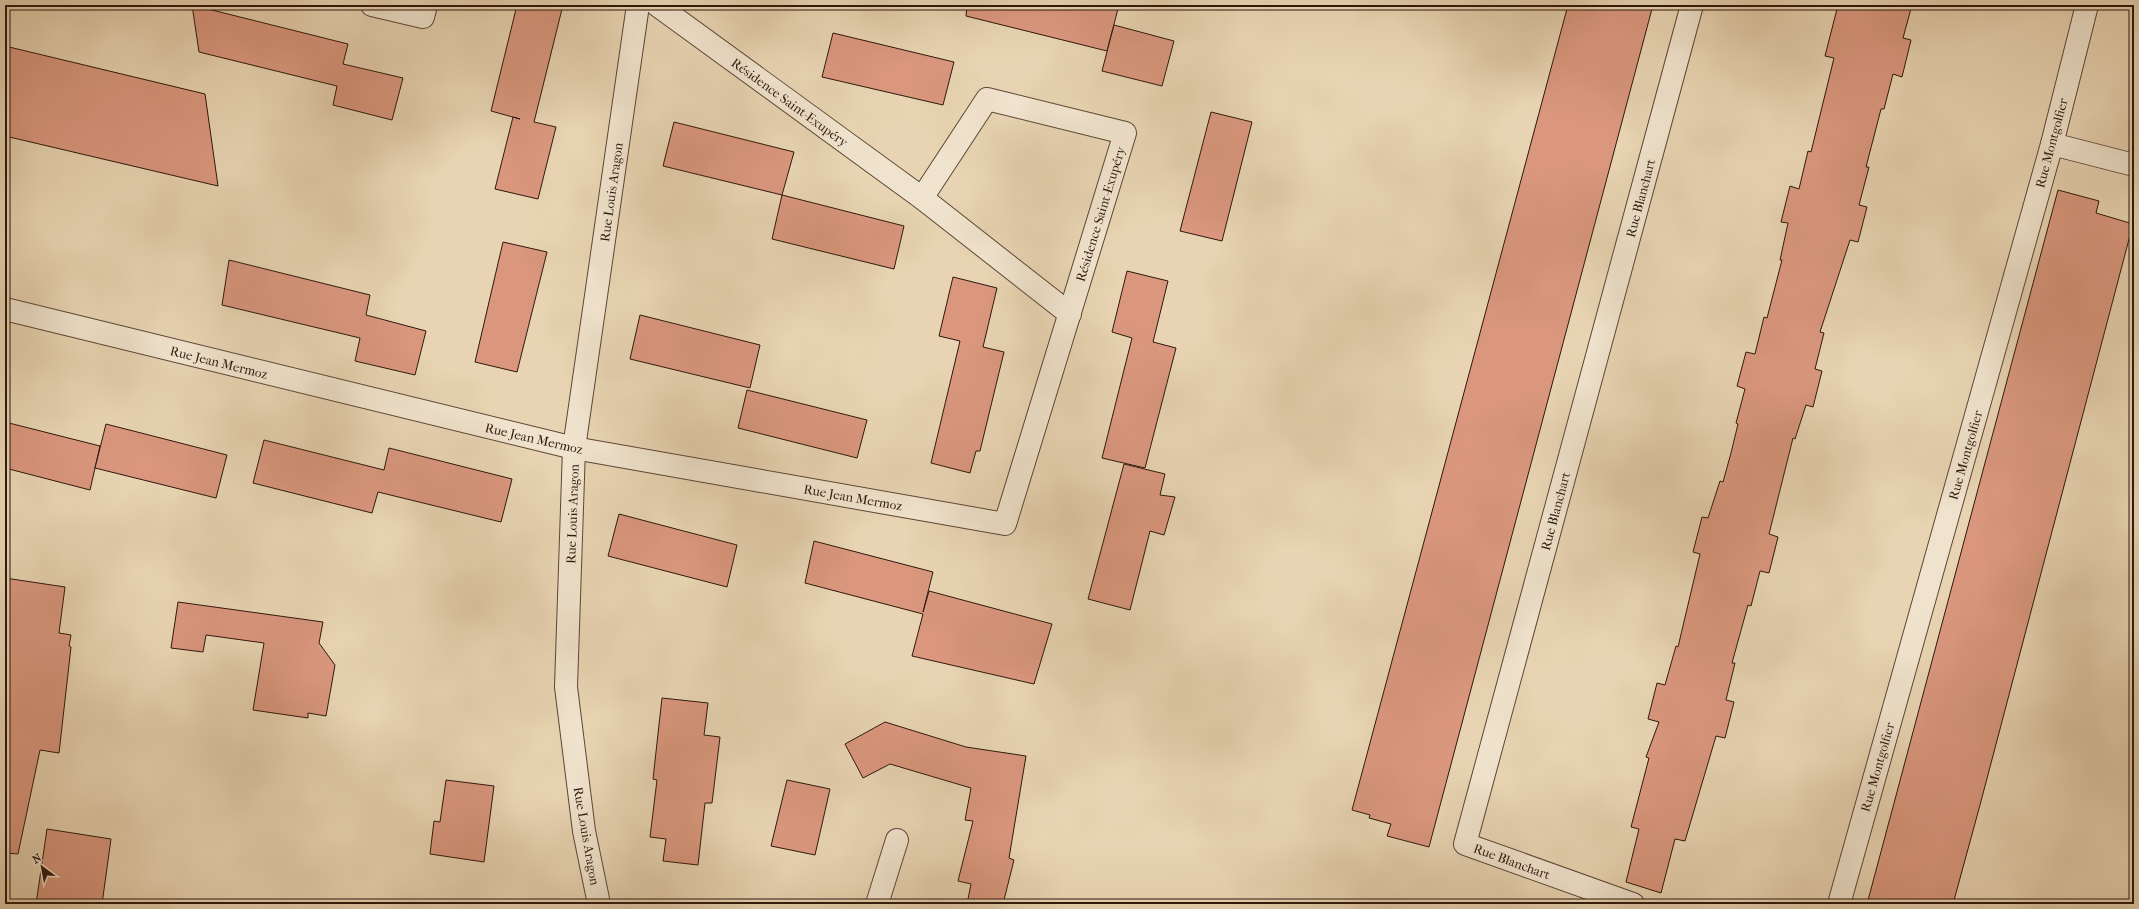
<svg xmlns="http://www.w3.org/2000/svg" width="2139" height="909" font-family="'IM FELL French Canon',serif">
	<rect width="100%" height="100%" fill="#e8d4b2"/>
	<filter id="stains"><feTurbulence type="fractalNoise" baseFrequency=".005" numOctaves="4"/><feColorMatrix values="0 0 0 0 .2 0 0 0 0 .09 0 0 0 0 .02 0 0 0 .5 -.17"/></filter>
	<radialGradient id="worn" r=".72"><stop offset=".6" stop-color="#630" stop-opacity="0"/><stop offset="1" stop-color="#630" stop-opacity=".3"/></radialGradient>
	<g fill="#da977e" stroke="#2d170d">
		<polygon points="192,5 348,44 343,64 403,78 392,120 333,105 337,86 199,52"/>
		<polygon points="517,5 563,5 534,122 556,127 538,199 495,189 513,117 520,119 491,111"/>
		<polygon points="967,5 1119,5 1107,51 966,16"/>
		<polygon points="1568,5 1653,5 1429,847 1387,836 1391,824 1369,818 1370,815 1352,810"/>
		<polygon points="1838,5 1912,5 1903,38 1911,40 1902,77 1893,74 1884,109 1881,109 1866,167 1869,167 1859,205 1867,207 1858,242 1850,240 1820,332 1824,333 1815,369 1822,371 1813,407 1806,405 1795,439 1793,438 1769,534 1778,537 1769,573 1760,571 1751,606 1748,605 1732,663 1735,663 1726,700 1734,702 1725,738 1716,736 1685,841 1675,839 1661,893 1626,882 1639,829 1631,827 1649,758 1646,757 1659,722 1648,719 1657,683 1665,685 1676,646 1678,647 1700,554 1693,552 1702,517 1708,518 1720,481 1723,482 1731,453 1738,424 1736,423 1745,389 1737,386 1746,352 1755,354 1764,317 1767,318 1782,260 1780,260 1788,223 1781,222 1790,186 1799,189 1808,151 1811,152 1834,58 1825,56"/>
		<polygon points="1114,25 1174,41 1162,86 1102,71"/>
		<polygon points="833,33 954,62 943,105 822,77"/>
		<polygon points="5,46 205,94 218,186 5,136"/>
		<polygon points="1211,112 1252,122 1222,241 1180,231"/>
		<polygon points="674,122 794,152 782,195 663,166"/>
		<polygon points="2058,190 2099,201 2096,213 2133,224 1980,805 1953,904 1867,904"/>
		<polygon points="782,195 904,226 894,269 772,239"/>
		<polygon points="503,242 547,252 517,372 475,362"/>
		<polygon points="229,260 370,295 366,315 426,331 415,375 355,361 360,338 222,305"/>
		<polygon points="1127,271 1168,281 1153,342 1176,348 1145,468 1102,458 1132,338 1112,332"/>
		<polygon points="953,277 997,288 983,347 1004,352 980,451 976,451 970,473 931,463 960,341 939,336"/>
		<polygon points="640,315 760,345 750,388 630,359"/>
		<polygon points="747,390 867,420 857,458 738,428"/>
		<polygon points="5,422 100,446 90,490 5,468"/>
		<polygon points="106,424 227,455 216,498 95,468"/>
		<polygon points="264,440 384,470 389,448 512,479 501,522 378,492 372,513 253,483"/>
		<polygon points="1124,464 1165,474 1160,495 1175,497 1164,535 1150,531 1130,610 1088,599"/>
		<polygon points="619,514 737,545 727,587 608,556"/>
		<polygon points="814,541 933,572 923,612 929,591 1052,624 1034,684 912,656 923,614 805,583"/>
		<polygon points="5,578 65,587 59,633 71,635 69,646 71,647 59,753 40,750 18,854 5,853"/>
		<polygon points="178,602 323,622 319,643 335,665 326,716 308,713 308,718 253,710 264,643 206,635 203,652 171,648"/>
		<polygon points="662,698 708,703 704,735 720,737 712,803 705,803 698,865 663,861 666,839 650,837 657,780 653,779"/>
		<polygon points="885,722 966,747 1026,756 1009,858 1014,860 1003,904 967,904 971,884 958,881 973,821 965,820 971,788 890,764 863,778 845,744"/>
		<polygon points="446,780 494,786 484,862 430,854 434,821 440,822"/>
		<polygon points="787,780 830,789 815,855 771,846"/>
		<polygon points="47,829 111,839 102,904 36,904"/>
	</g>
	<g fill="none" stroke-linecap="round" stroke-linejoin="round">
		<g stroke="#5c4636" stroke-width="24">
			<g id="minor">
				<polyline points="372,5 423,17 426,5"/>
				<polyline points="657,5 922,198 1070,314"/>
				<polyline points="2052,144 2134,165"/>
				<polyline points="5,309 574,448 1005,524 1125,133 987,99 922,198"/>
				<polyline points="599,904 584,831 566,687 574,448 638,5"/>
				<polyline points="877,904 897,840"/>
				<polyline points="1633,904 1465,844 1692,5"/>
				<polyline points="1839,904 2052,144 2087,5"/>
			</g>
		</g>
		<use href="#minor" stroke="#f0e3cd" stroke-width="22"/>
	</g>
	<g text-anchor="middle" stroke-width="3" stroke-linejoin="round" paint-order="stroke">
		<g font-size="13" fill="#2d170d" stroke="#f0e3cd">
			<text transform="translate(790 102) rotate(36)" y="5">Résidence Saint-Exupéry</text>
			<text transform="translate(2051 143) rotate(-75)" y="5">Rue Montgolfier</text>
			<text transform="translate(611 192) rotate(-82)" y="5">Rue Louis Aragon</text>
			<text transform="translate(1640 198) rotate(-75)" y="5">Rue Blanchart</text>
			<text transform="translate(1100 214) rotate(-73)" y="5">Résidence Saint-Exupéry</text>
			<text transform="translate(219 362) rotate(14)" y="5">Rue Jean Mermoz</text>
			<text transform="translate(534 438) rotate(13)" y="5">Rue Jean Mermoz</text>
			<text transform="translate(1965 455) rotate(-74)" y="5">Rue Montgolfier</text>
			<text transform="translate(853 497) rotate(10)" y="5">Rue Jean Mermoz</text>
			<text transform="translate(1555 511) rotate(-75)" y="5">Rue Blanchart</text>
			<text transform="translate(572 514) rotate(-88)" y="5">Rue Louis Aragon</text>
			<text transform="translate(1877 767) rotate(-74)" y="5">Rue Montgolfier</text>
			<text transform="translate(587 836) rotate(80)" y="5">Rue Louis Aragon</text>
			<text transform="translate(1512 861) rotate(20)" y="5">Rue Blanchart</text>
		</g>
	</g>
	<rect width="2139" height="909" fill="none" stroke="#e8d4b2" stroke-width="20"/>
	<rect x="6" y="6" width="2127" height="897" fill="none" stroke="#2d170d" stroke-width="2"/>
	<rect x="10" y="10" width="2119" height="889" fill="none" stroke="#2d170d"/>
	<g transform="translate(42 867) rotate(328)" stroke="#f0e3cd" stroke-width="3" paint-order="stroke">
	<path d="M0-3L7 15L0 10L-7 15Z" fill="#2d170d"/>
	<text y="-6" font-size="11" font-weight="bold" text-anchor="middle" fill="#2d170d">N</text>
	</g>
	<rect width="100%" height="100%" filter="url(#stains)"/>
	<rect width="100%" height="100%" fill="url(#worn)"/>
</svg>
